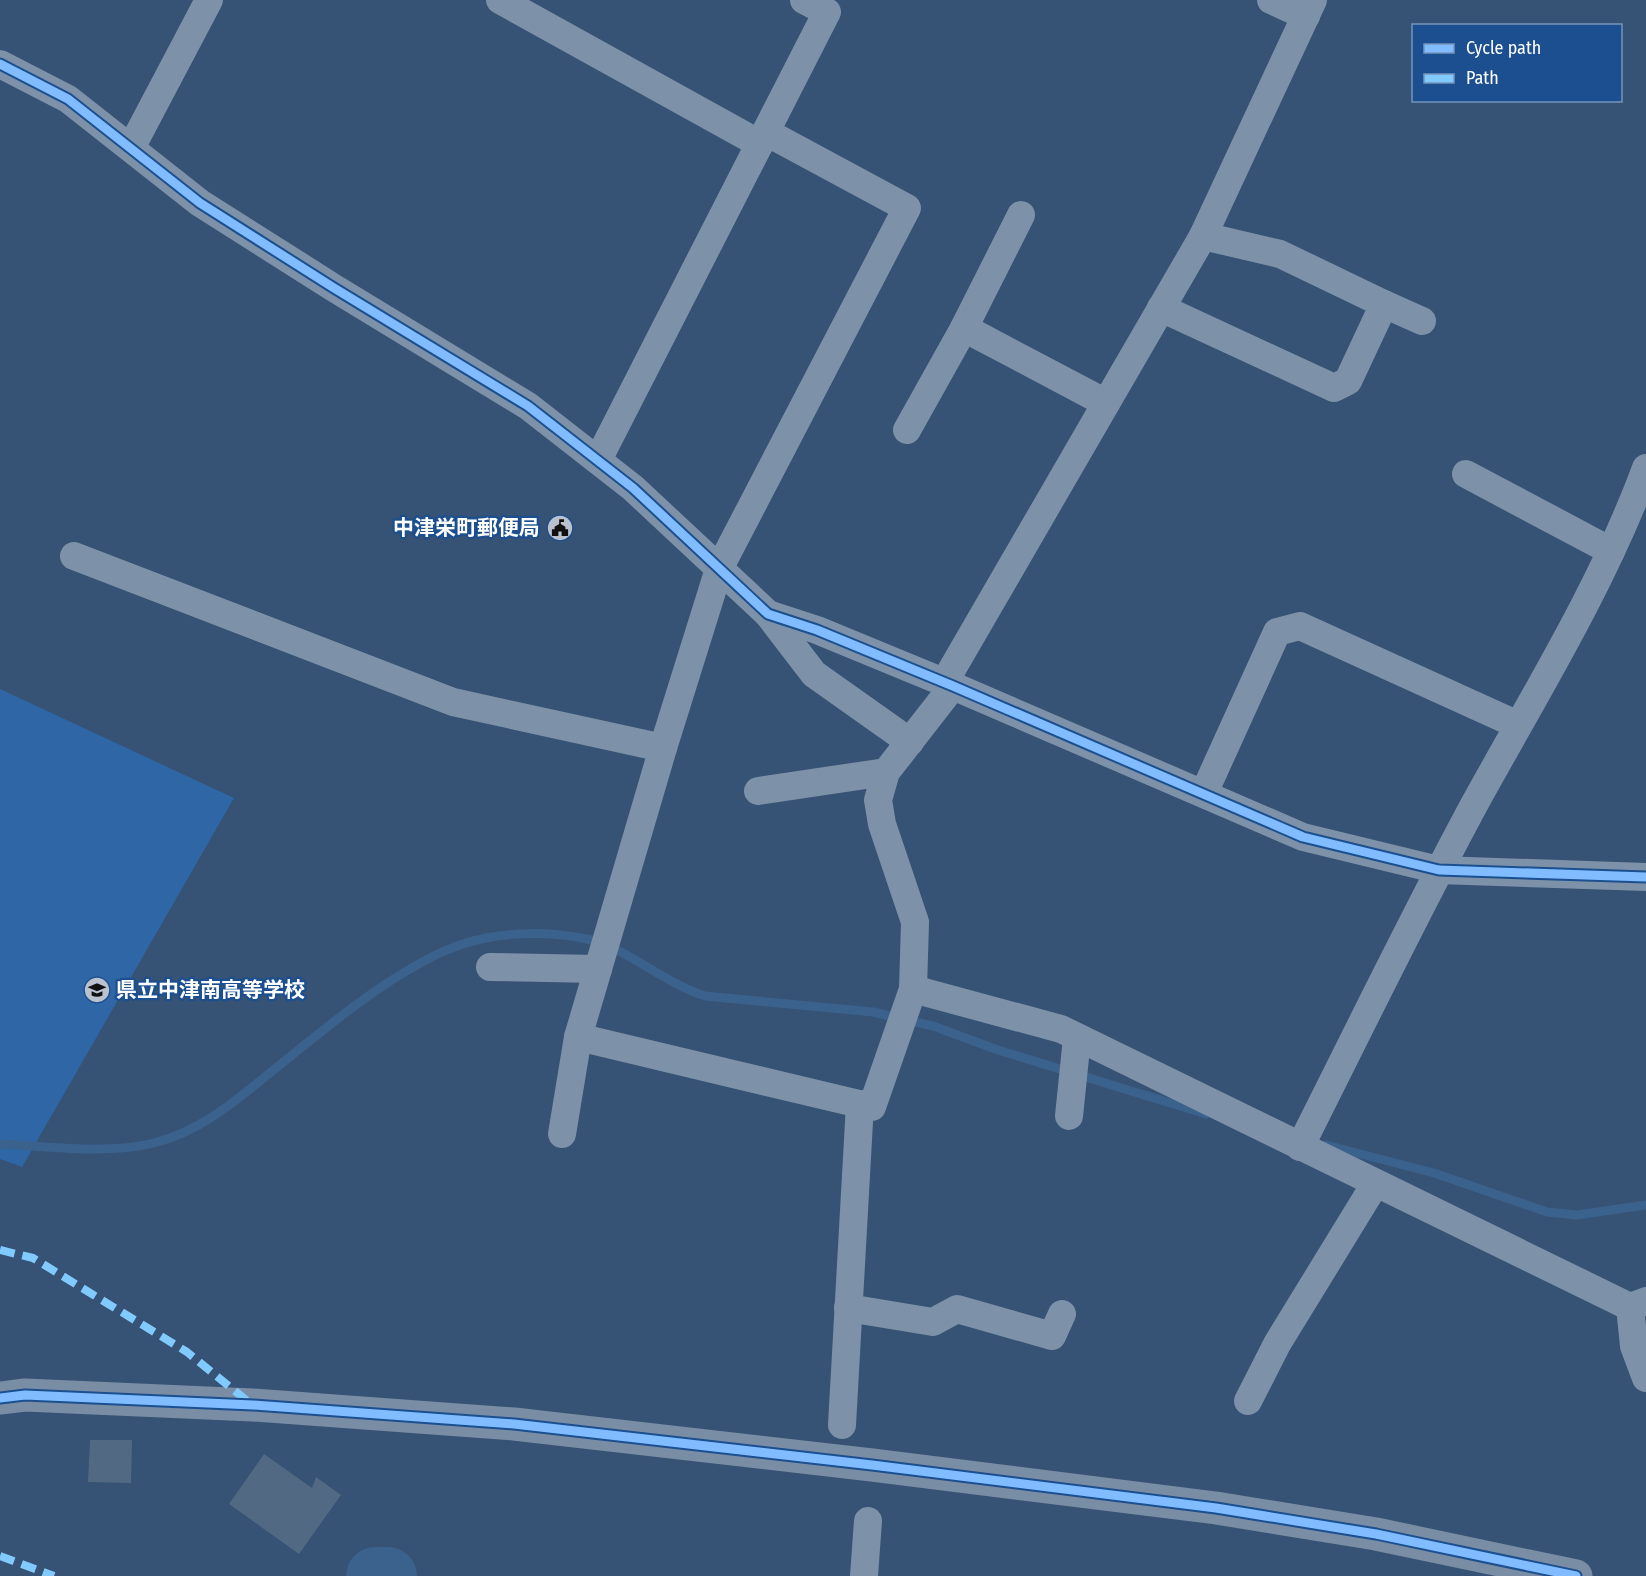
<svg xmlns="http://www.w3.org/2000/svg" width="1646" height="1576" font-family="'Fira Sans Condensed','Noto Sans JP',sans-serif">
	<rect width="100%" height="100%" fill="#365274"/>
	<polygon fill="#2f66a5" points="0,689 234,798 22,1167 0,1159"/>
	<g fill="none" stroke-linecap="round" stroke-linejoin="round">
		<g stroke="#3b618d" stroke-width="9">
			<path d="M0,1144c48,2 107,11 154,-1 48,-12 85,-45 122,-75 51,-41 105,-87 164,-115 44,-21 99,-24 147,-14 38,8 77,44 118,57l168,16 60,14 65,24 208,64"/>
			<polyline points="1326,1145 1434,1173 1547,1212 1577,1215 1646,1205"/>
		</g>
		<polyline stroke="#3b618d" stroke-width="58" points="375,1576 388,1576"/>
	</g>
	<g fill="#526984">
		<polygon points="90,1440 132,1440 131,1483 88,1482"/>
		<polygon points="264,1454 312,1488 316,1477 341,1495 299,1554 229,1504"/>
	</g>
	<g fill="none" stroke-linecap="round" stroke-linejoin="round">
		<g stroke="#7d92a8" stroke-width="28">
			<polyline points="500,0 760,144"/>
			<polyline points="1271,0 1306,16"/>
			<polyline points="0,64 68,99 200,203 334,288 528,406 633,488 768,614 817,630 953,686 1303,837 1439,870 1646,877"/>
			<polyline points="131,148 209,0"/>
			<polyline points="1021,215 964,328 1106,403"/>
			<polyline points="1384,304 1422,321"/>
			<polyline points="1161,308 1334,388 1348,381 1384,304 1280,254 1203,236"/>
			<polyline points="907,430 964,328"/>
			<polyline points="598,460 827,12 804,0"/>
			<polyline points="1466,474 1611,551"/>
			<polyline points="74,556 453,702 663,748"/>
			<polyline points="768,614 814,674 910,742"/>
			<polyline points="944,683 1203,236 1313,0"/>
			<polyline points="758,791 886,772"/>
			<polyline points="1204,793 1277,632 1300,626 1518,725"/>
			<polyline points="490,967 598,969 663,748 719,569 907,208 766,132"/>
			<polyline points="913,989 1061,1029 1630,1307 1646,1301"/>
			<polyline points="578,1037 872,1107 913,989 915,922 882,824 878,800 886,772 953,686"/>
			<polyline points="1069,1116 1077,1038"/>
			<polyline points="562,1134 578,1037 598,969"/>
			<path d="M1300,1147c58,-115 114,-231 175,-344 60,-109 128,-218 171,-335"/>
			<polyline points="1630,1307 1634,1346 1646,1378"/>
			<polyline points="848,1308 933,1322 957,1309 1052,1336 1062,1314"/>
			<polyline points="1248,1401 1277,1344 1375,1184"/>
			<polyline points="842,1425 860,1104"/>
			<polyline points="864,1576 868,1521"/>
		</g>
		<polyline stroke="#798da4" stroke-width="33" points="0,1398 25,1395 253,1405 514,1424 872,1465 1216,1508 1376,1534 1576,1576"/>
		<g stroke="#80caff" stroke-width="8" stroke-dasharray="15 8" stroke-linecap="butt">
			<polyline points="0,1250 33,1258 187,1352 251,1404"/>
			<polyline points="0,1556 54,1576"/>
		</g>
		<g stroke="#1b4f8f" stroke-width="13">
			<g id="cycleway">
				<polyline points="0,64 68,99 200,203 334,288 528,406 633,488 768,614 817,630 953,686 1303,837 1439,870 1646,877"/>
				<polyline points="0,1398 25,1395 253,1405 514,1424 872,1465 1216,1508 1376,1534 1576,1576"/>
			</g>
		</g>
		<use href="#cycleway" stroke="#80bcff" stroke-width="9"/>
	</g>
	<defs>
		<g id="civic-disc" transform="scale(1.35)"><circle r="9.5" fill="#b9c2ce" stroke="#1b4f8f"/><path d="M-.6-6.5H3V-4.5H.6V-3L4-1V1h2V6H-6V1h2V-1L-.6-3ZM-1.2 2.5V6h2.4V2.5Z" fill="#111"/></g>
		<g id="school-disc" transform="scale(1.35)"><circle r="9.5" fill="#b9c2ce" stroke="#1b4f8f"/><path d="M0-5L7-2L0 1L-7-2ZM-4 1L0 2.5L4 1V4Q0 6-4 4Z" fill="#111"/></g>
	</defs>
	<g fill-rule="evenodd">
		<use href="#civic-disc" x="560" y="528"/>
		<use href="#school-disc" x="97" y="990"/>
	</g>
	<g text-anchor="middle" stroke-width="4.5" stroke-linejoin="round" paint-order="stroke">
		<g font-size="21" font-weight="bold" fill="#fff" stroke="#1b4f8f" text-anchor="end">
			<text x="540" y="535">中津栄町郵便局</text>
			<text x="116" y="997" text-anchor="start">県立中津南高等学校</text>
		</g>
	</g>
	<rect x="1412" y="24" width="210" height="78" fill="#1b4f8f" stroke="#7695bc" stroke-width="1.5"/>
	<rect x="1424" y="44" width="30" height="9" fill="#80bcff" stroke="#7695bc" stroke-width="1.5"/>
	<text x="1466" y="54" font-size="18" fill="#ffffff">Cycle path</text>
	<rect x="1424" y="74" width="30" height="9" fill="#80caff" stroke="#7695bc" stroke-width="1.5"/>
	<text x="1466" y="84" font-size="18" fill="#ffffff">Path</text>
</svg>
